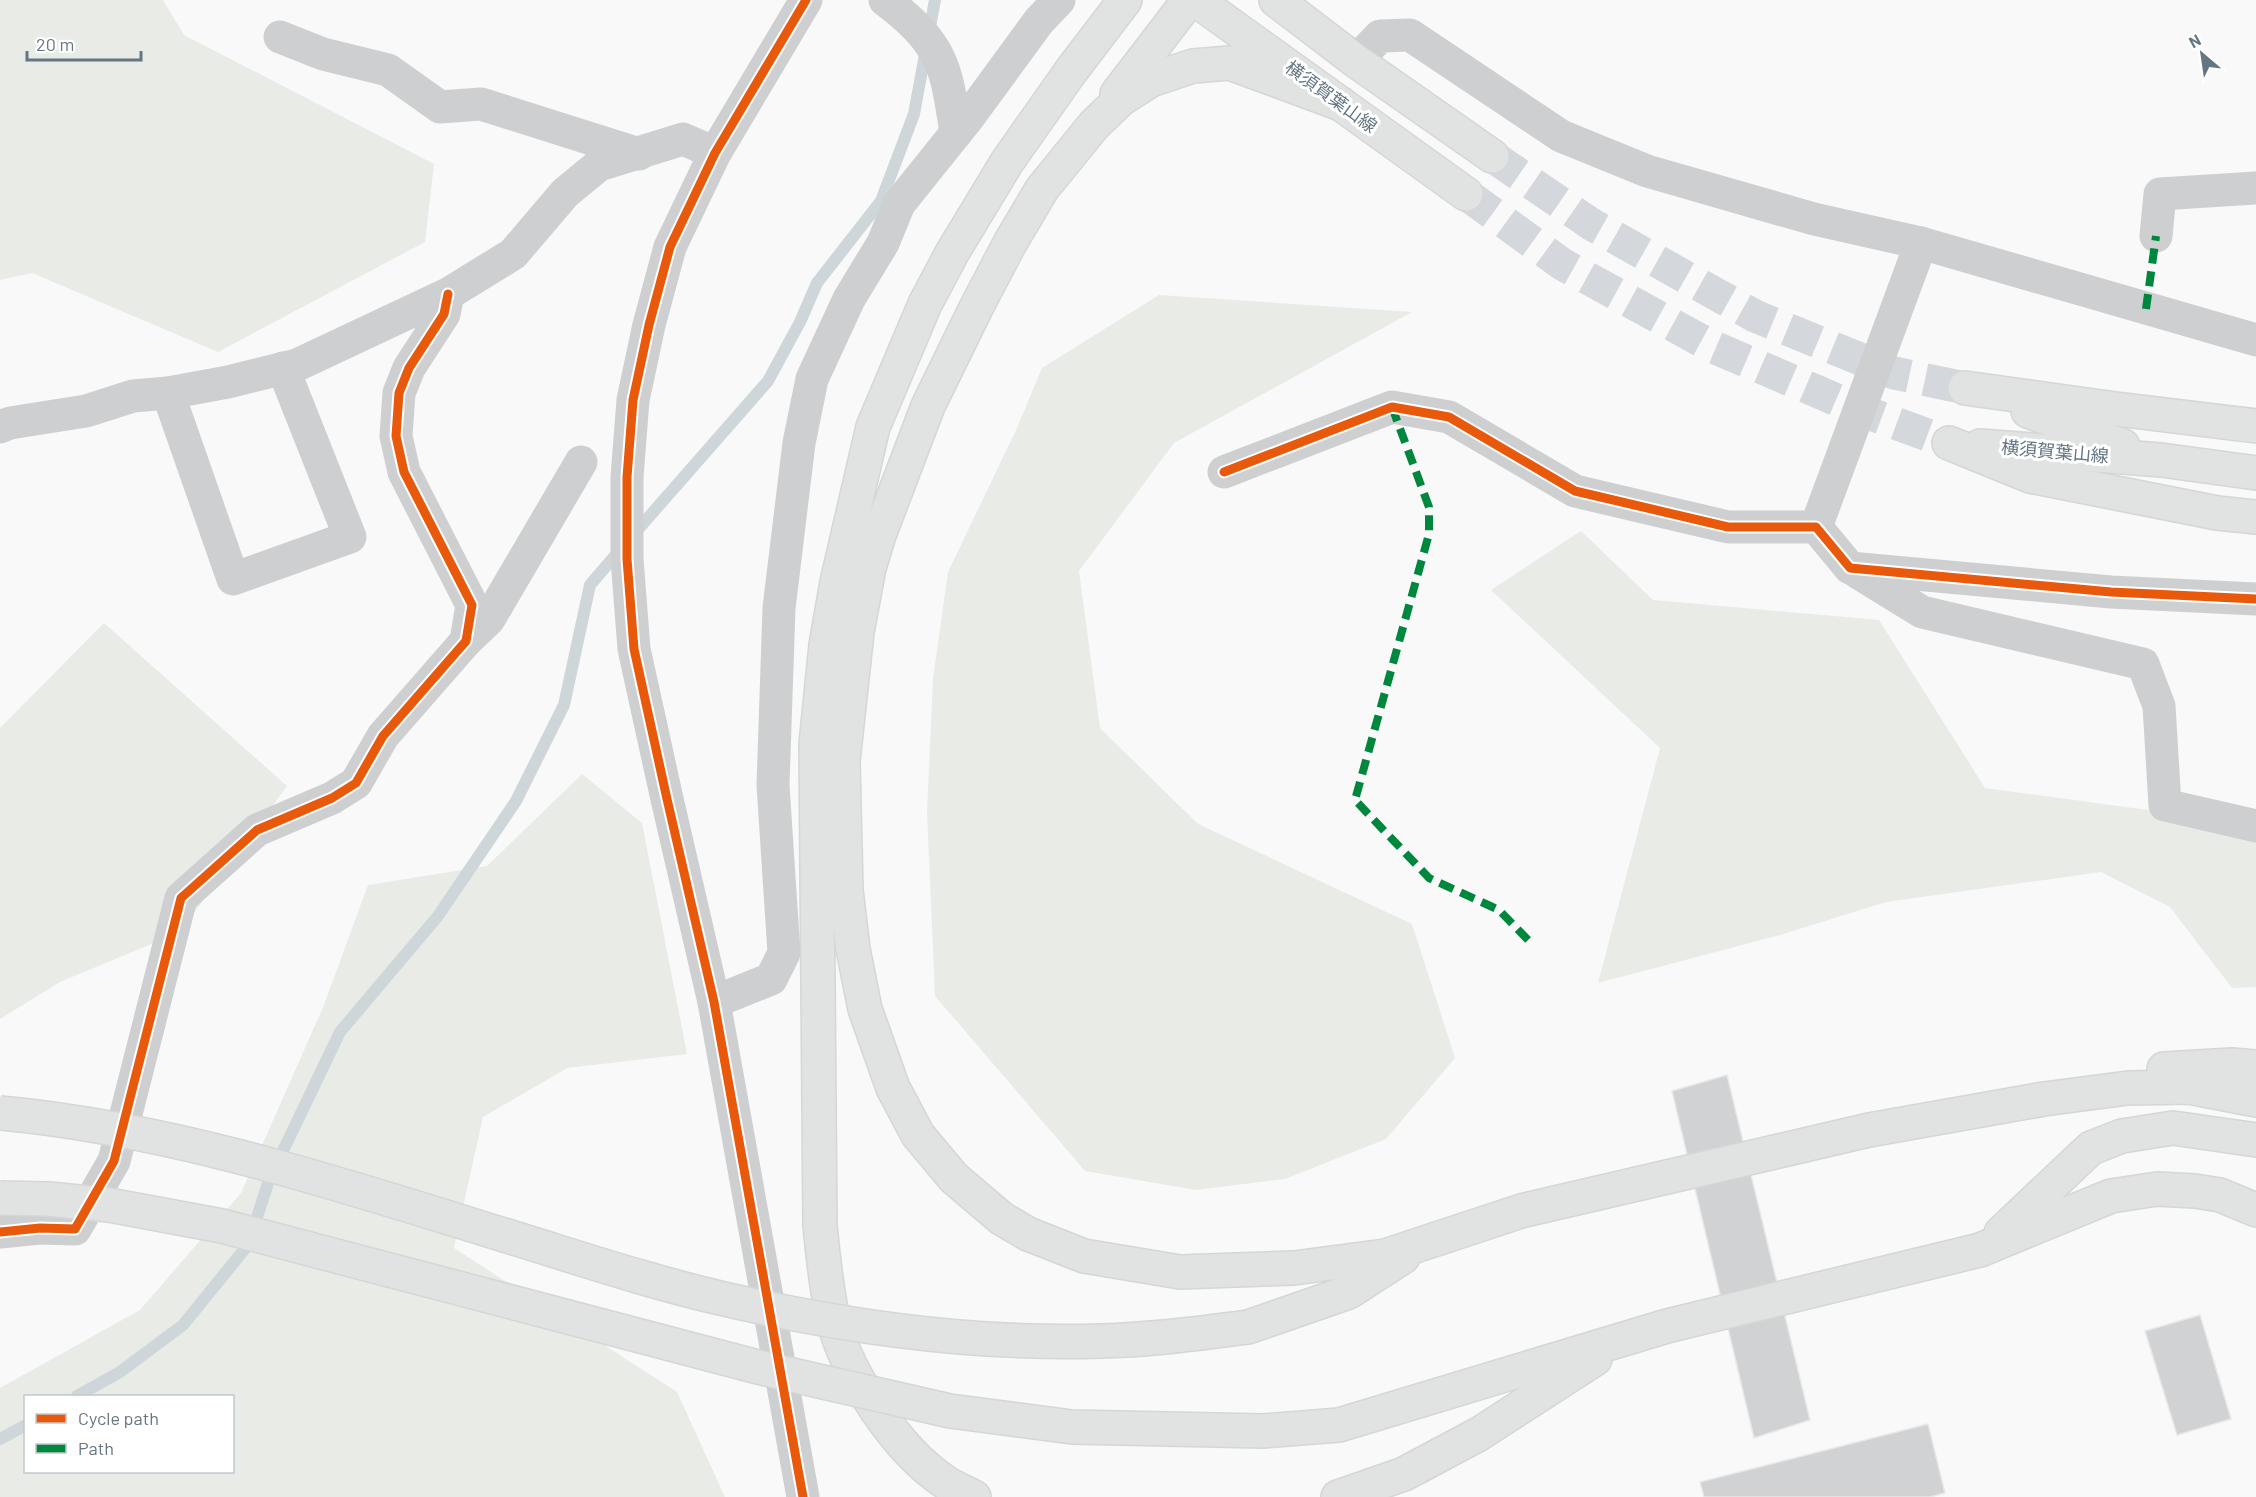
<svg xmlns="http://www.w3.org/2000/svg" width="2256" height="1497" font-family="Barlow,'Noto Sans JP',sans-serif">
	<rect width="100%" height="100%" fill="#f9f9f9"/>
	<g fill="#e8ebe6" fill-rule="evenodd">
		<polygon points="0,0 163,0 184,35 434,164 425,242 218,352 32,273 0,280"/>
		<polygon points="1159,295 1412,312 1174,443 1079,571 1100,728 1198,824 1412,924 1455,1058 1386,1139 1285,1179 1196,1190 1085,1171 935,996 927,812 933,679 948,572 1017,428 1042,368"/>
		<polygon points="1581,531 1653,600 1879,620 1985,788 2177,814 2256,839 2256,987 2232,988 2170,907 2101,872 1886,902 1780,935 1598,983 1660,748 1491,590"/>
		<polygon points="104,623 287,786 180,932 60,982 0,1019 0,728"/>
		<path d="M582,774l60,49 45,231 -120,14 -84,49 -29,131 223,144 48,105h-725v-109l140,-78 101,-117 83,-188 44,-120 119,-19zM26,1396h206v76h-206z"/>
	</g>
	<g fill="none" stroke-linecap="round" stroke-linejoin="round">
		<g stroke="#ced6d9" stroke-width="12">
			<polyline points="633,535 768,381 800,322 817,283 881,201 914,114 935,0"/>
			<polyline points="77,1396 120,1372 183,1325 248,1245 269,1180 340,1032 438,916 516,801 564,705 590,585 620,550"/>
			<polyline points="0,1439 26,1425"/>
		</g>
	</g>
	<g fill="#d0d2d3" stroke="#e8e8e8" stroke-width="1.5">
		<polygon points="1727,1075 1810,1420 1754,1438 1672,1091"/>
		<polygon points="2200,1315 2231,1419 2177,1435 2145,1331"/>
		<polygon points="1928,1424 1945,1493 1930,1497 1704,1497 1700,1482"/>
	</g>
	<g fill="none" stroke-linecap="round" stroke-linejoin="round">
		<g stroke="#d4d8dc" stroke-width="33" stroke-dasharray="33 16" stroke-linecap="butt">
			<polyline points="1492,156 1591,224 1755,316 1894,373 1965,388"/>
			<polyline points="1466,194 1562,264 1711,346 1865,412 1949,443"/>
		</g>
		<g stroke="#d5d6d7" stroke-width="36">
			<g id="major">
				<polyline points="1196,0 1466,194"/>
				<polyline points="1276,0 1356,61 1492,156"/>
				<polyline points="1965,388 2116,409 2256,426"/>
				<polyline points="2028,411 2123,446"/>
				<polyline points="1949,443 2030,476 2217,513 2256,517"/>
				<polyline points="1980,446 2161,460 2256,473"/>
			</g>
		</g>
		<g stroke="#d5d6d6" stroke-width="36">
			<g id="highway">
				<polyline points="1117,94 1189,0"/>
				<polyline points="1341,104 1230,63 1193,66 1151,80 1121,99 1094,125 1042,189 1010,243 977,306 928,406 879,535 869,568 857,632 843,761 846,890 853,949 865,1009 893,1088 918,1135 954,1178 1001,1218 1028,1234 1084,1256 1180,1272 1294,1268 1385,1256 1521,1211 1869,1130 2044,1099 2128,1088 2189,1087 2256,1100"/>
				<polyline points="2164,1069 2232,1065 2256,1067"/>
				<polyline points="2001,1233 2091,1148 2122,1136 2173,1128 2256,1140"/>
				<polyline points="1248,1327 1349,1292 1403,1257"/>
				<polyline points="1263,1431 1339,1425 1667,1326 1980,1250 2111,1196 2157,1189 2195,1191 2220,1195 2256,1210"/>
				<path d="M974,1497c-10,-5 -20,-9 -29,-15 -48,-32 -98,-107 -112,-163 -7,-31 -10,-63 -13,-94l-4,-481 10,-99 11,-63 36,-155 52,-123 27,-51 55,-91 64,-91 54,-71"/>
				<polyline points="1338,1497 1404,1474 1479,1434 1595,1359"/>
			</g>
		</g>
		<g stroke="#cecfd0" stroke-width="33">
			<path d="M885,0c16,12 35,28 46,45 18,25 20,59 25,88"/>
			<polyline points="280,37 323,54 388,70 440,107 481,104 639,154"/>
			<polyline points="1356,61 1380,36 1410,35 1561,136 1647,171 1814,219 1921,243 2256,340"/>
			<polyline points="2156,236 2160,194 2256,188"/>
			<polyline points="168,393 233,579 350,537 283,368"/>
			<polyline points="0,427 10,423 86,411 133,396 168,393 228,382 297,365 448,294 513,254 565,193 599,165 683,139 715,153"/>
			<polyline points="1224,472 1392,407 1449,417 1575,491 1728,527 1816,527 1850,568 2111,592 2256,599"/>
			<polyline points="1816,527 1921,243"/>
			<polyline points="1857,572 1922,612 2143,664 2159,706 2165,805 2256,826"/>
			<polyline points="466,641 489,619 581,462"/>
			<polyline points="714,1002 771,979 784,953 773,785 779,608 799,443 812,379 849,299 883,243 899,204 968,118 1039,21 1059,0"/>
			<polyline points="0,1232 40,1228 75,1229 114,1161 181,898 257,830 332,798 356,783 383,736 466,641 472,605 404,472 396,436 399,393 409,368 444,314 448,294"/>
			<polyline points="803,1497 714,1002 667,799 634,649 627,559 627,477 633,400 649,325 670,247 715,153 806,0"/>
		</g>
		<use href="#major" stroke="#e1e2e2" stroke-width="33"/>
		<use href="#highway" stroke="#e1e2e2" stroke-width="33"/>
		<g stroke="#d5d6d6" stroke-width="36" stroke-linecap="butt">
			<g id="highway-bridge">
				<path d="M0,1113c173,16 339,71 504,122 72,22 143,46 216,63 124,29 253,47 381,43 49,-1 99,-8 147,-14"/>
				<polyline points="0,1198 49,1199 109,1205 222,1226 762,1368 950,1411 1072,1427 1263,1431"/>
			</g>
		</g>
		<use href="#highway-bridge" stroke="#e1e2e2" stroke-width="33"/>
		<g stroke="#00873e" stroke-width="8" stroke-dasharray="15 8" stroke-linecap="butt">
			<polyline points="2146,309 2156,236"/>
			<polyline points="1392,407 1429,507 1429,534 1355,800 1429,878 1499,910 1531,943"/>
		</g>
		<g stroke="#fff" stroke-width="13">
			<g id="cycleway">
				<polyline points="1224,472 1392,407 1449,417 1575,491 1728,527 1816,527 1850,568 2111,592 2256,599"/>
				<polyline points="0,1232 40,1228 75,1229 114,1161 181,898 257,830 332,798 356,783 383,736 466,641 472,605 404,472 396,436 399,393 409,368 444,314 448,294"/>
				<polyline points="803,1497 714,1002 667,799 634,649 627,559 627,477 633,400 649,325 670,247 715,153 806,0"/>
			</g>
		</g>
		<use href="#cycleway" stroke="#e8590c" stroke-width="9"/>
	</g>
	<g text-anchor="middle" stroke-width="6" stroke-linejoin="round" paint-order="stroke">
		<g font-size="18" fill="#657683" stroke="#fff">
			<text transform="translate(1331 97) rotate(36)" y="6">横須賀葉山線</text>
			<text transform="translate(2055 452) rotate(5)" y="6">横須賀葉山線</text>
		</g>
	</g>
	<rect x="24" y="1395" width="210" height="78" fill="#ffffff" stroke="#c1c8cd" stroke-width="1.5"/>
	<rect x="36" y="1414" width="30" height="9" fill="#e8590c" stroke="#c1c8cd" stroke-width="1.5"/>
	<text x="78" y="1425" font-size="18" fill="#657683">Cycle path</text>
	<rect x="36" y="1444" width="30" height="9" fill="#00873e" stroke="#c1c8cd" stroke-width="1.5"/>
	<text x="78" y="1455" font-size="18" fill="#657683">Path</text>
	<g transform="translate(2202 54) rotate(331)" stroke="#ffffff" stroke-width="4.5" paint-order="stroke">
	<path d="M0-4.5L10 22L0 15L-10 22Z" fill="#657683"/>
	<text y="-9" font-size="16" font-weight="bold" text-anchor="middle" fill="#657683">N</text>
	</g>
	<path d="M27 51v9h114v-9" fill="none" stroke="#657683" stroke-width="3"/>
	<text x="36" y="51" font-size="18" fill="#657683" stroke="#ffffff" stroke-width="4.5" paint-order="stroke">20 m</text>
</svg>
